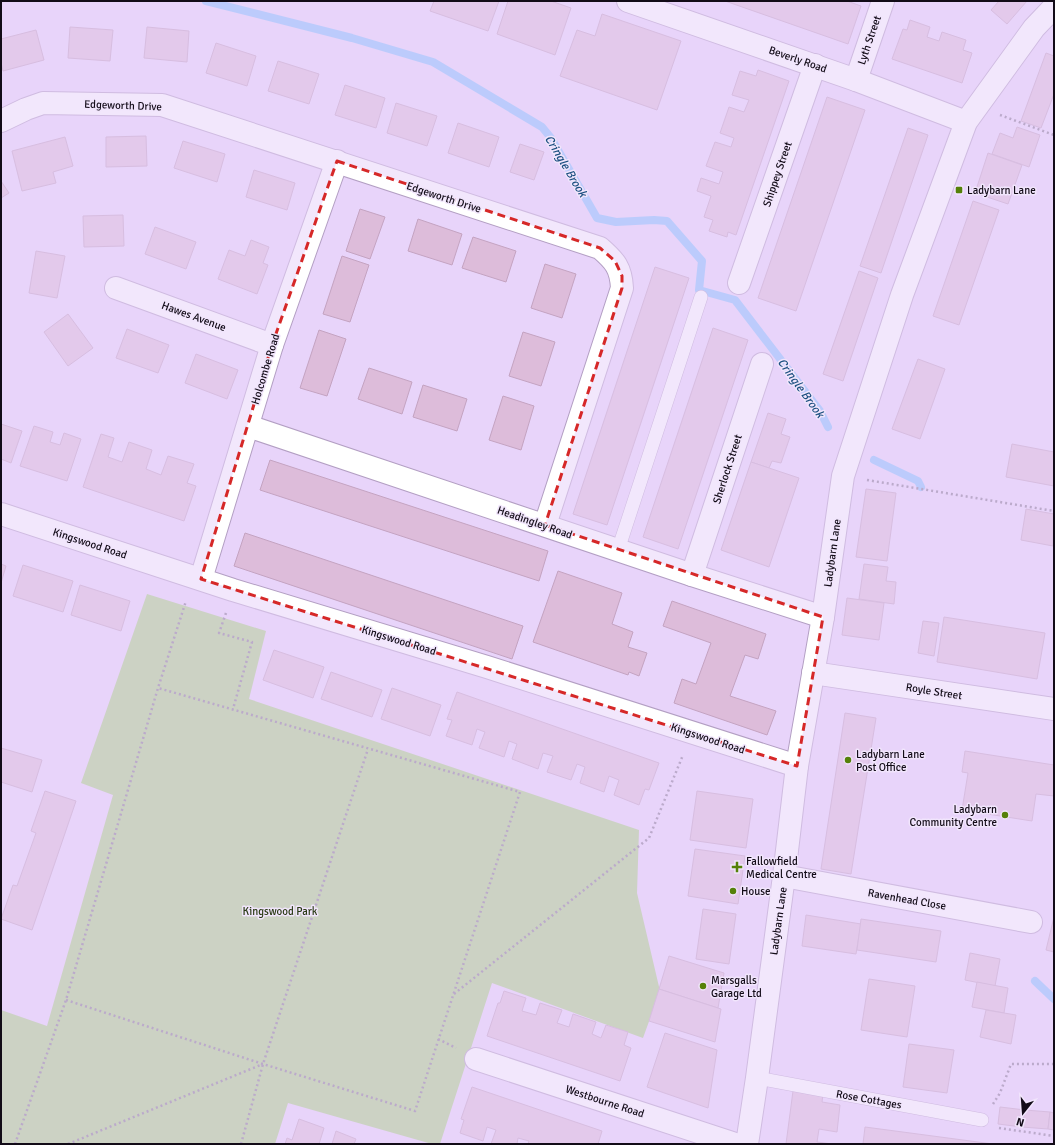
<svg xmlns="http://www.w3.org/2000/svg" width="1055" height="1145" font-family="Signika,sans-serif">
	<rect width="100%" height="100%" fill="#e8d4fa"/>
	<polygon fill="#abd084" points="147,594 266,631 249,699 639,830 637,893 660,991 643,1038 492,983 440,1144 432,1144 288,1103 275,1144 1,1144 1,1010 47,1026 113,795 81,783"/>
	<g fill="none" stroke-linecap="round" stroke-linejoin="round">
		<g stroke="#87c2fe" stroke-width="8">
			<polyline points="206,1 352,38 433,62 542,127 551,138 597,218 616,222 654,220 667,221 702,261 699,290 735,300 820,411 828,427"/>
			<polyline points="874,460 918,481 921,487"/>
			<polyline points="1035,981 1054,999"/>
		</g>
	</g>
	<g fill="#ddbcda" stroke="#c4a3c1">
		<polygon points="434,1 499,1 488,31 430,11"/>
		<polygon points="508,1 551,1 571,8 555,55 497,34"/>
		<polygon points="725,1 847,1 861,6 848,44"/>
		<polygon points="999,1 1027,1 1007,24 991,10"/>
		<polygon points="602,14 681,41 657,110 560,76 577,30 595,36"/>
		<polygon points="910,20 930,27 927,37 939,41 942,32 966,40 963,50 972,53 962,83 892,59 903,29 907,30"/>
		<polygon points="70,27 113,30 110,61 68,58"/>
		<polygon points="147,27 189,31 187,62 144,58"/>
		<polygon points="36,30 44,60 3,71 1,63 1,39"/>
		<polygon points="216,43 256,56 247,86 206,73"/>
		<polygon points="1046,53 1054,56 1054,94 1041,128 1021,121"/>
		<polygon points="278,61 319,74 309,104 268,91"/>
		<polygon points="758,70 789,81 736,235 728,232 727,237 709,231 713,220 704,217 711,196 697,191 701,178 719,184 723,172 706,166 715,142 731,147 734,138 720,133 729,107 744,112 749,100 732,95 740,71 756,76"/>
		<polygon points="345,85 385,98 376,128 335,115"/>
		<polygon points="827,97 865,110 796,311 758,298"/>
		<polygon points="396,103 437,116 427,146 387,133"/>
		<polygon points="458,123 499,137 489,167 448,153"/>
		<polygon points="1017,127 1040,135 1029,167 992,154 1000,133 1013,138"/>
		<polygon points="908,128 928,135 881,273 860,266"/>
		<polygon points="146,136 147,166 106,167 106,137"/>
		<polygon points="65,137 73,166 53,172 56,183 22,191 12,151"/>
		<polygon points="183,141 225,154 217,182 174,168"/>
		<polygon points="520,144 544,152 534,180 510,172"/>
		<polygon points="988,153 1022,165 1008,204 975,193"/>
		<polygon points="254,170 295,183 287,210 246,197"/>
		<polygon points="1,181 9,193 1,198"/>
		<polygon points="973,201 999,210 959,325 933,316"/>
		<polygon points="360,209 385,217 370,259 346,251"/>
		<polygon points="123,215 124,246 84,247 83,216"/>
		<polygon points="418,219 462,234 452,265 408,251"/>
		<polygon points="155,227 196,242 186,269 145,254"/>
		<polygon points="473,237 516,251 506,282 462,268"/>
		<polygon points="251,240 269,247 263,263 268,265 257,294 218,279 229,250 245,256"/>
		<polygon points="36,251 65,256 57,298 29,293"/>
		<polygon points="342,256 369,265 350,322 323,314"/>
		<polygon points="545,264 576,274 562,318 531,308"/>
		<polygon points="655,267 689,278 607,525 573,514"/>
		<polygon points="859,271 878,278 843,381 823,374"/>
		<polygon points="68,314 93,348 68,366 44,332"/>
		<polygon points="713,328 748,340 678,549 643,537"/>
		<polygon points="127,329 169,345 158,373 116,358"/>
		<polygon points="319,330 346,339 327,396 300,388"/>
		<polygon points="523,332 555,342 541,386 509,376"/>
		<polygon points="196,354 238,370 227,399 185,383"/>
		<polygon points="918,359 945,369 920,439 892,429"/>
		<polygon points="369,368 412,382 402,414 358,399"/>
		<polygon points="423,385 467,399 457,431 413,417"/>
		<polygon points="503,396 534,406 521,450 489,440"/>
		<polygon points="768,413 786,419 781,434 790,437 781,463 772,461 769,468 751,462"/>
		<polygon points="1,424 22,431 11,463 1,459"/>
		<polygon points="34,426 53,432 50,442 60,445 64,433 81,439 67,481 20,466"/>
		<polygon points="101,434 114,438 108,457 122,462 129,442 152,450 146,469 161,475 168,456 194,464 187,483 196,486 184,521 83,487"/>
		<polygon points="1012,444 1054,452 1054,486 1006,477"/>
		<polygon points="270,460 548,551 539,581 260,490"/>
		<polygon points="751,462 799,478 769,567 721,550"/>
		<polygon points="866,489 896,493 887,561 856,557"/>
		<polygon points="1026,509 1054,514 1053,546 1021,540"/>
		<polygon points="245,533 523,626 512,659 234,566"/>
		<polygon points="1,564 6,566 1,583"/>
		<polygon points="864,564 888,567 886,581 896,582 894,604 859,599"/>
		<polygon points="23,565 73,581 63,612 13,596"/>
		<polygon points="558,571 622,593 612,624 633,632 628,647 647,653 639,676 629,672 628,675 533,642"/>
		<polygon points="80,585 130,601 121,631 71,615"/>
		<polygon points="847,598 884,603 879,640 842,635"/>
		<polygon points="672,601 766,634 758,659 745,655 730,696 776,711 767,735 674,703 682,679 696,684 711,643 663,626"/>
		<polygon points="944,617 1045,633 1037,679 937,662"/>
		<polygon points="923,621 939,623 934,656 918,653"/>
		<polygon points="274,650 324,667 313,698 263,680"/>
		<polygon points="331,672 382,690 372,717 321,699"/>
		<polygon points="392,688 441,705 430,736 381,719"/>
		<polygon points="457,692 659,763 649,790 645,789 639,805 614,795 619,780 609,776 604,792 580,783 585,767 577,764 571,780 547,772 553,756 543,753 538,769 512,759 517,744 509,741 504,757 479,748 485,732 477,729 472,745 446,736 452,720 447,719"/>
		<polygon points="845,713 876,718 851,874 821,869"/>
		<polygon points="1,748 42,760 32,792 1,782"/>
		<polygon points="965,751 1054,765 1054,796 1036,794 1032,821 962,810 968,773 962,772"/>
		<polygon points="45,791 76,801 32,930 1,919 13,885 17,886 36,833 31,831"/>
		<polygon points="697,791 753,799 746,848 690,840"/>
		<polygon points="695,849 745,856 738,904 688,896"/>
		<polygon points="703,909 736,914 729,964 696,959"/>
		<polygon points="806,915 861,924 856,954 802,946"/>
		<polygon points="1054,917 1054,952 1046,950"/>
		<polygon points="861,919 941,931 936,962 857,950"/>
		<polygon points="970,953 1000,959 995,986 965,980"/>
		<polygon points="669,956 724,973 718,1008 659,989"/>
		<polygon points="869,979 915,986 907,1037 861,1030"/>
		<polygon points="977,982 1008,988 1004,1013 972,1007"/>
		<polygon points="659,989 721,1009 715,1042 649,1021"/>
		<polygon points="504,991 526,998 522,1011 536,1015 540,1003 562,1010 557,1023 569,1027 573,1014 596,1022 592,1034 601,1038 606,1025 628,1032 624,1045 631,1048 620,1081 487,1036 498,1003 500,1003"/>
		<polygon points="986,1010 1016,1015 1011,1044 980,1037"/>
		<polygon points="665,1033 717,1050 708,1108 647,1087"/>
		<polygon points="909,1044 954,1050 947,1093 903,1087"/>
		<polygon points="472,1087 602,1131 598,1144 528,1144 529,1141 518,1138 517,1144 491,1144 496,1130 487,1127 483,1141 460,1133 464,1120 461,1119"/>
		<polygon points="793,1091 823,1094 822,1102 840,1105 837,1132 819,1129 817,1142 832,1144 786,1144"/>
		<polygon points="1000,1107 1025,1110 1022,1127 998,1124"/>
		<polygon points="1025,1110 1050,1112 1048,1129 1022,1127"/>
		<polygon points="1050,1112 1054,1113 1054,1130 1048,1129"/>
		<polygon points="299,1119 324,1128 319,1144 285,1144 287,1138 292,1140"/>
		<polygon points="865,1127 993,1144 863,1144"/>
		<polygon points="336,1131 356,1139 354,1144 332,1144"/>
	</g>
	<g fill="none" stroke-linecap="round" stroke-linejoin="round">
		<g stroke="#b39fc3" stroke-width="14">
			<g id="lane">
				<polyline points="618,550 701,297"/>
				<polyline points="757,1078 982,1120"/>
			</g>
		</g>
		<g stroke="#b39fc3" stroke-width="24">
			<g id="street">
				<polyline points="628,1 856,80 966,122"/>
				<polyline points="856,80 883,1"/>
				<path d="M1,121l25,-12 17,-6 119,2 438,143c15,13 21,20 22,40l-77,237"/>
				<polyline points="739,283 815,65"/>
				<polyline points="116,288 272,345"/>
				<polyline points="248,426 692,575 823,617"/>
				<polyline points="1,514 233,590 487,667 797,766"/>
				<polyline points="692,575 762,364"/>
				<polyline points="201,579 272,345 337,161"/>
				<polyline points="813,673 1054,709"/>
				<polyline points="784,876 1031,922"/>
				<polyline points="476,1059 735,1144"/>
			</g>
		</g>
		<g stroke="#b39fc3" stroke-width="24">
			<polyline id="secondary" points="747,1144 757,1078 784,876 797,766 823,617 843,476 902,295 966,122 1034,28 1054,7"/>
		</g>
		<g stroke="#867892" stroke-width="2.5" stroke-dasharray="2 3" stroke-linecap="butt">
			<polyline points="1000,115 1054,135"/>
			<polyline points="867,480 1054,511"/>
			<polyline points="226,613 219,633 252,642 233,709"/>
			<polyline points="454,994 649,838 683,755"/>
			<polyline points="66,1000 263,1064 415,1111 520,792 158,688"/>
			<polyline points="438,1039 456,1048"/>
			<polyline points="993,1104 1000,1093 1011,1064 1054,1064"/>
			<polyline points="999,1128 1054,1136"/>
			<polyline points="15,1144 66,1000 158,688 186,601"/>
			<polyline points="68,1144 263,1064"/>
			<polyline points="241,1144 263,1064 368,749"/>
		</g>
		<use href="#lane" stroke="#fff" stroke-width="13"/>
		<use href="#street" stroke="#fff" stroke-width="22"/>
		<use href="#secondary" stroke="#fff" stroke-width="22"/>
	</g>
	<path d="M0 0H1055V1145H0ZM337,161l263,87 15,13 7,15v12l-77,237 278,92 -26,149 -596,-187 71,-234z" fill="#e8d4fa" fill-opacity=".55" fill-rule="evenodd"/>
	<path fill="none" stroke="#d62828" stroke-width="3" stroke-dasharray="8 5" stroke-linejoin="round" d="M337,161l263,87 15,13 7,15v12l-77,237 278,92 -26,149 -596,-187 71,-234z"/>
	<g fill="#558109" stroke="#f1e5fc" stroke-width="1.5">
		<rect x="955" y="186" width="8" height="8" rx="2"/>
		<circle cx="848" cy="760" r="4"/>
		<circle cx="1005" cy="815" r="4"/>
		<path d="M735 861h4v4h4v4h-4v4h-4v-4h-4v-4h4z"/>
		<circle cx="733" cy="891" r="4"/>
		<circle cx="703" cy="986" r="4"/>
	</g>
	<g text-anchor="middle" stroke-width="3" stroke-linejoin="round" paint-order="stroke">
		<g font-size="11" fill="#120b17" stroke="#f1e5fc">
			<text transform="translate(869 40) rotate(-71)" y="4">Lyth Street</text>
			<text transform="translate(798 59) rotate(19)" y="4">Beverly Road</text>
			<text transform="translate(123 105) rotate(2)" y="4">Edgeworth Drive</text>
			<text transform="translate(777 174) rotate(-71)" y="4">Shippey Street</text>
			<text transform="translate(444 197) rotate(18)" y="4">Edgeworth Drive</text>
			<text transform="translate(194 316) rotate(20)" y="4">Hawes Avenue</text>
			<text transform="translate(265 369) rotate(-73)" y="4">Holcombe Road</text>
			<text transform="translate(727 469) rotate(-72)" y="4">Sherlock Street</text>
			<text transform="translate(535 522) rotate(19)" y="4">Headingley Road</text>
			<text transform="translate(90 543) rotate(18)" y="4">Kingswood Road</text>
			<text transform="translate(832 553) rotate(-82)" y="4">Ladybarn Lane</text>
			<text transform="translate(399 640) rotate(17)" y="4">Kingswood Road</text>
			<text transform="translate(934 691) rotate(9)" y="4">Royle Street</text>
			<text transform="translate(708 738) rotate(18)" y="4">Kingswood Road</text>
			<text transform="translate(907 899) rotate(10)" y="4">Ravenhead Close</text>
			<text transform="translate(778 921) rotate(-82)" y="4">Ladybarn Lane</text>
			<text transform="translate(869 1099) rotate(10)" y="4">Rose Cottages</text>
			<text transform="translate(605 1101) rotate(18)" y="4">Westbourne Road</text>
		</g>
		<g font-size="11" fill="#120b17" stroke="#f1e5fc" text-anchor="start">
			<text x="967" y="194">Ladybarn Lane</text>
			<text x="856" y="758">Ladybarn Lane<tspan x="856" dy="13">Post Office</tspan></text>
			<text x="997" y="813" text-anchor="end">Ladybarn<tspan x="997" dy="13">Community Centre</tspan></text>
			<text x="746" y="865">Fallowfield<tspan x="746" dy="13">Medical Centre</tspan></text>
			<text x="741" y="895">House</text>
			<text x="711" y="984">Marsgalls<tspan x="711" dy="13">Garage Ltd</tspan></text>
		</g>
		<g font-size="11" fill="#293a13" stroke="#f1e5fc">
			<text x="280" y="915">Kingswood Park</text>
		</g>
		<g font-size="12" font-style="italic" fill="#1c5080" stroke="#f1e5fc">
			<text transform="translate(566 166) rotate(59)" y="4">Cringle Brook</text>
			<text transform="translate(801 388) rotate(54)" y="4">Cringle Brook</text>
		</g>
	</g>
	<rect width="1055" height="1145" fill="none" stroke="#120b17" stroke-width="4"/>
	<g transform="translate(1023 1113) rotate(197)" stroke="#f1e5fc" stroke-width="3" paint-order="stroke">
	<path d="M0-3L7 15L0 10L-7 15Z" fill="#120b17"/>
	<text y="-6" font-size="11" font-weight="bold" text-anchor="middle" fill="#120b17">N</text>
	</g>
</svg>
